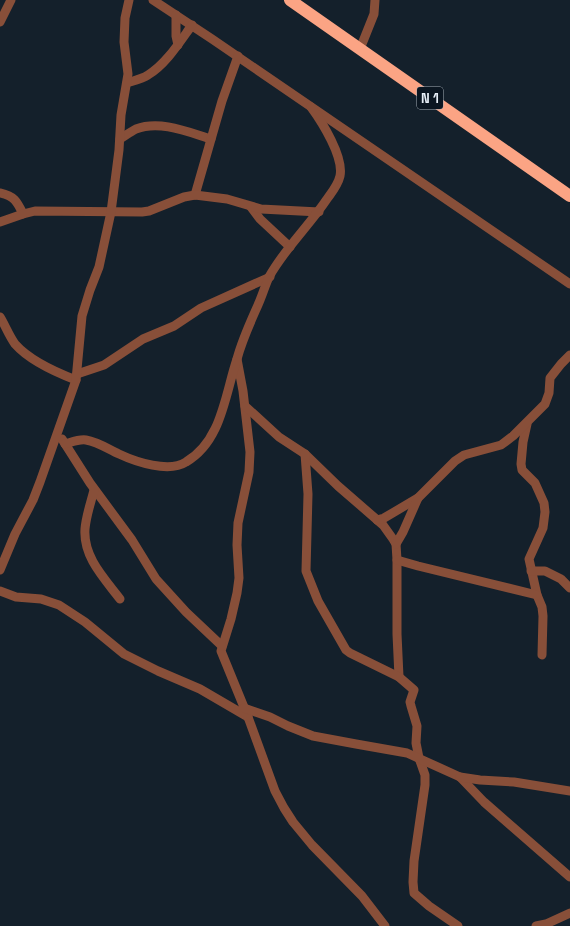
<svg xmlns="http://www.w3.org/2000/svg" width="570" height="926" font-family="'Space Grotesk',sans-serif">
	<rect width="100%" height="100%" fill="#14202b"/>
	<g fill="none" stroke-linecap="round" stroke-linejoin="round">
		<g stroke="#884f39" stroke-width="9">
			<polyline points="153,0 212,39 570,284"/>
			<polyline points="176,15 176,36 178,45"/>
			<polyline points="0,22 11,0"/>
			<polyline points="360,49 374,14 375,0"/>
			<path d="M127,83c6,-2 15,-4 21,-8 18,-11 31,-32 44,-50"/>
			<path d="M120,139c5,-3 10,-7 16,-10 24,-9 52,3 75,10"/>
			<path d="M0,193c14,3 17,8 23,21"/>
			<polyline points="195,195 222,101 238,56"/>
			<polyline points="251,207 260,219 290,247"/>
			<polyline points="0,222 23,214 35,211 142,212 149,211 184,197 195,195 227,199 261,209 319,212"/>
			<path d="M0,317c5,8 9,19 15,27 15,17 40,28 61,36"/>
			<polyline points="237,359 243,391 250,452 249,472 238,523 237,545 239,578 237,593 231,619 221,651 248,717 275,791 284,808 293,822 312,845 362,896 385,926"/>
			<polyline points="77,374 104,365 143,339 174,326 201,308 270,277"/>
			<polyline points="245,406 279,437 305,454 338,486 383,525 393,539 396,544 397,560 397,634 399,677"/>
			<polyline points="527,424 523,442 521,464 522,470 535,483 544,503 545,512 543,528 529,559 537,595 542,607 543,616 542,655"/>
			<polyline points="62,439 90,483 132,540 156,579 186,612 222,646"/>
			<path d="M65,444c7,-2 14,-5 21,-4 12,2 22,9 33,14 17,8 50,19 67,8 36,-21 39,-68 51,-103 5,-19 13,-36 21,-54 4,-9 7,-19 11,-28 16,-29 40,-51 58,-78 5,-7 11,-14 13,-23 4,-19 -18,-54 -29,-69"/>
			<polyline points="305,454 308,494 306,571 318,601 346,650 350,653 399,677 414,690 410,702 411,706 417,726 416,743 419,758 425,775 425,785 414,861 413,882 414,893 429,906 458,926"/>
			<path d="M94,490c-3,12 -8,26 -9,39 -2,28 19,49 35,70"/>
			<polyline points="377,520 384,518 418,498 455,461 464,455 501,445 513,436 545,404 549,393 550,378 561,364 570,355"/>
			<polyline points="396,544 403,532 418,498"/>
			<polyline points="397,560 418,566 537,595"/>
			<polyline points="0,570 15,534 33,500 40,482 76,380 82,316 90,290 99,267 111,212 119,150 121,115 128,74 124,42 125,18 129,0"/>
			<polyline points="531,571 545,571 561,579 570,588"/>
			<polyline points="0,591 16,597 41,599 59,605 85,622 124,654 158,671 200,689 248,717"/>
			<polyline points="244,708 270,717 288,726 313,736 356,744 407,753 460,777 484,802 570,877"/>
			<polyline points="460,777 480,780 514,782 570,791"/>
			<polyline points="536,926 546,924 570,913"/>
		</g>
		<polyline stroke="#fba484" stroke-width="12" points="290,0 570,196"/>
	</g>
	<g text-anchor="middle" stroke-width="3.5" stroke-linejoin="round" paint-order="stroke">
		<rect fill="#0b1621" stroke="#a4adb6" stroke-width="1" x="417" y="87" width="26" height="22" rx="3"/>
		<g font-size="13" font-weight="bold" fill="#e6eef6">
			<text x="430" y="103">N 1</text>
		</g>
	</g>
</svg>
